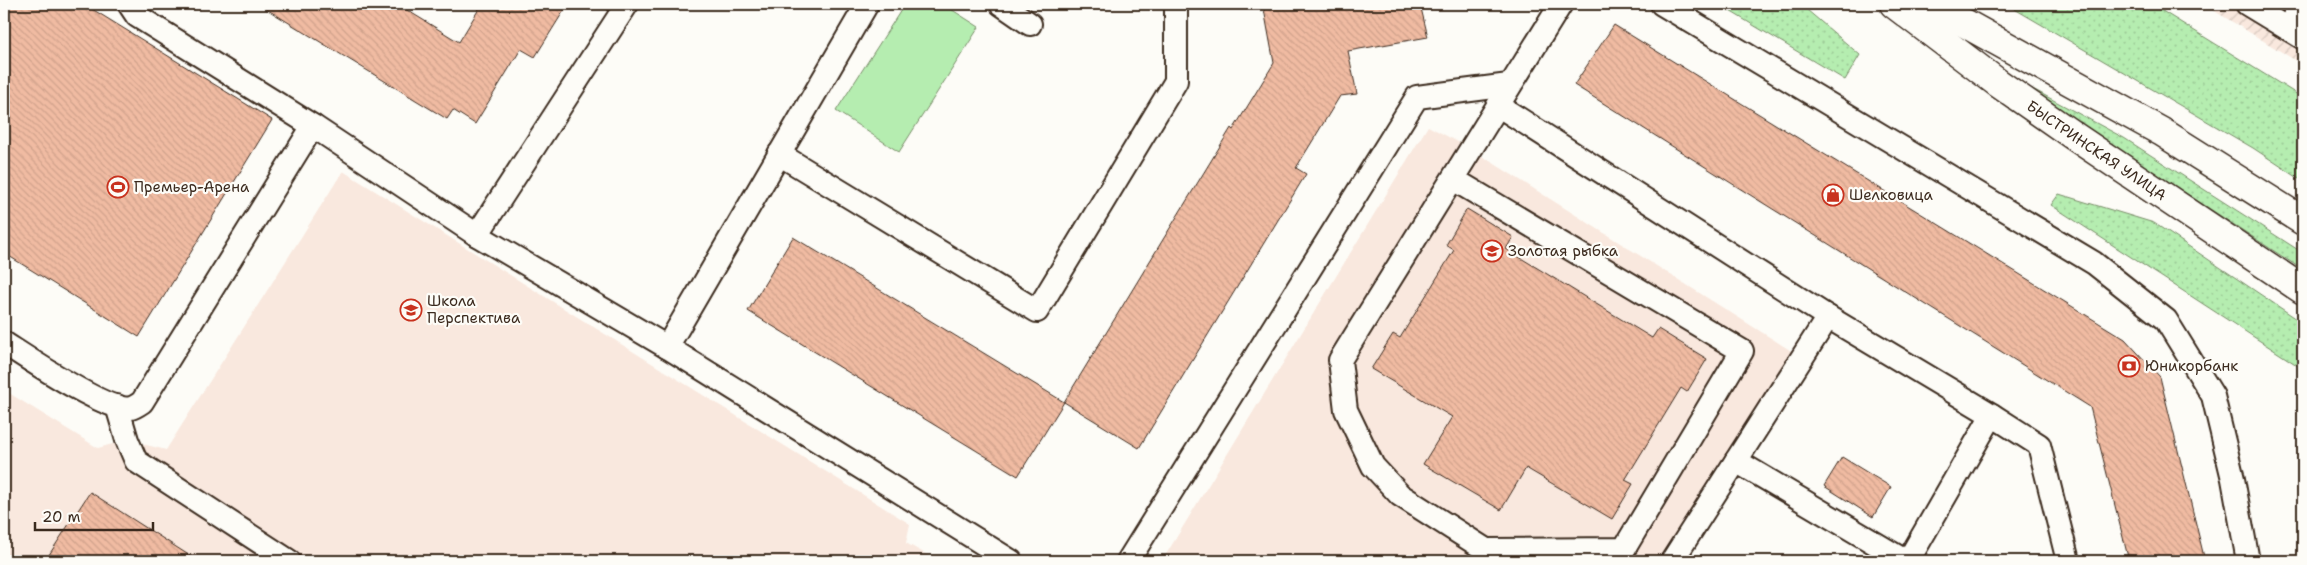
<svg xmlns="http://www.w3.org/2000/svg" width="2307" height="565" font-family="'Shantell Sans',sans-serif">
	<defs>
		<pattern id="industrial-furrows" width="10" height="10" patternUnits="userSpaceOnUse" patternTransform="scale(1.25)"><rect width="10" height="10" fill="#f9e8de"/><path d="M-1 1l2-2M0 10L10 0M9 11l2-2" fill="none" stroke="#d6c7be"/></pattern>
		<pattern id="grass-dots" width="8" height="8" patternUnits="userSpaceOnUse" patternTransform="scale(1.25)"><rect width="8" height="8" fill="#b5edb0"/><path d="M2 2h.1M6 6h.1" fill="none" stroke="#9dcb97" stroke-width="1.8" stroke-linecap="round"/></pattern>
		<pattern id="building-back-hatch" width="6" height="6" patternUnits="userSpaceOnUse" patternTransform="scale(1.25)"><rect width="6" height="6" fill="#f0bba2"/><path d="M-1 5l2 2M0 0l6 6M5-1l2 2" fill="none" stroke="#cfa18b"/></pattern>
	</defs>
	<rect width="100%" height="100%" fill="#fdfcf7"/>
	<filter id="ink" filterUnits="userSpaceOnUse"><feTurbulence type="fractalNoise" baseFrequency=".02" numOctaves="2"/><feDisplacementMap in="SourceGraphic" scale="10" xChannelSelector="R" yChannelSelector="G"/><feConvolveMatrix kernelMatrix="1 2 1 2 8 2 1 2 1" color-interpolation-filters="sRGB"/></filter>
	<g filter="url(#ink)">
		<g fill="#f9e8de">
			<polygon points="1428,126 1471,149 1793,352 1662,561 1162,561"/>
			<polygon points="343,171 910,524 906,543 938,561 4,561 4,390 98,448 127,440 166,450"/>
		</g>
		<polygon fill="url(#industrial-furrows)" points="2203,4 2303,4 2303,65"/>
		<g fill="url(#grass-dots)" stroke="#788c67">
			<polygon points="1718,4 1800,4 1860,55 1845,80"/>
			<polygon points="2006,4 2151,4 2303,98 2303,181 2253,148"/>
			<polygon points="2029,87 2124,138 2303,253 2303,270 2120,150"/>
			<polygon points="2059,194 2154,223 2303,323 2303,369 2051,205"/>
		</g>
		<polygon fill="#b5edb0" stroke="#788c67" points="905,4 943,4 979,27 899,152 836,111"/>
		<g fill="url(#building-back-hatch)" stroke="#3b2a1e">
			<polygon points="4,4 84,4 272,120 139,337 4,253"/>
			<polygon points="258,4 397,4 459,42 482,4 568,4 535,57 521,49 475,124 453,110 447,119"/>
			<polygon points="1263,4 1420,4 1428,37 1348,51 1357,94 1340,96 1296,168 1306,174 1139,448 1064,402 1231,128 1233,130 1274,63"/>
			<polygon points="1614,25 2125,339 2160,377 2205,561 2129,561 2090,407 1574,85"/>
			<polygon points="1467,209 1513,237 1506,249 1652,338 1658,329 1707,359 1687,392 1681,388 1625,480 1633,484 1612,519 1526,468 1501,510 1423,464 1452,417 1371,369 1393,334 1400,338 1454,250 1446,245"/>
			<polygon points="793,237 1064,402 1018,476 748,311"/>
			<polygon points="1842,457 1891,487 1873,517 1824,486"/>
			<polygon points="90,492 198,561 45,561"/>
		</g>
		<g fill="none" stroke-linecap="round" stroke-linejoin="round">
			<g stroke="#3b2a1e" stroke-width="26">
				<g id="lane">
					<polyline points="129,4 137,16 313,126 477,235 667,347 1011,561"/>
					<polyline points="1001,4 1030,24"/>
					<polyline points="1662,4 2094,263 2166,320 2213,396 2233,479 2248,561"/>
					<polyline points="2247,4 2303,38"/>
					<polyline points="2287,28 2302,4"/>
					<polyline points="1499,106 1828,317 1992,415 2039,445 2068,561"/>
					<polyline points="779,154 1037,311 1176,81 1176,4"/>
					<polyline points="1453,179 1742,351 1624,549 1486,550 1400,495 1373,466 1346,410 1340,360 1561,4"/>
					<polyline points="477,235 627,4"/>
					<path d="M4,343c22,14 104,70 127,65 4,-1 8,-4 11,-6l171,-276"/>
					<polyline points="667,347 867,4"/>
					<polyline points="117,406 127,440 136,461 289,561"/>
					<polyline points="1736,461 1905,561"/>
					<polyline points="1128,561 1417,97 1509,85"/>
					<polyline points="1672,561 1828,317"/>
					<polyline points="1908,561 1992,415"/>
				</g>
			</g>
			<g stroke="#3b2a1e" stroke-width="31">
				<g id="secondary">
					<path id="s1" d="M1894,4l104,79 76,53 229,154"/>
					<polyline points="1930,4 2162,132 2303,221"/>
				</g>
			</g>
			<use href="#lane" stroke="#fdfcf7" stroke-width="22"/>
			<use href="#secondary" stroke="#fdfcf7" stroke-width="28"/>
		</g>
	</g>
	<defs>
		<g id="stadium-ring" transform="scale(1.125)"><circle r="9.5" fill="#fdfcf7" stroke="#c8321e" stroke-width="1.5"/><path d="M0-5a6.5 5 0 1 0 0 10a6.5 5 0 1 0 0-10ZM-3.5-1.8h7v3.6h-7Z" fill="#c8321e"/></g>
		<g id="shop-ring" transform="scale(1.125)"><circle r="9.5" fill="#fdfcf7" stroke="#c8321e" stroke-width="1.5"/><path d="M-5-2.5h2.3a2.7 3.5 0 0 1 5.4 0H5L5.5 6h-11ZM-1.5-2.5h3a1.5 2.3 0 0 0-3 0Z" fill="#c8321e"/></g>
		<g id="school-ring" transform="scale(1.125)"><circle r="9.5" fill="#fdfcf7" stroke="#c8321e" stroke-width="1.5"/><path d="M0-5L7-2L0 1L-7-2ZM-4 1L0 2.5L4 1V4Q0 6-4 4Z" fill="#c8321e"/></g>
		<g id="bank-ring" transform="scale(1.125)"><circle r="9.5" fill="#fdfcf7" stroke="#c8321e" stroke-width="1.5"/><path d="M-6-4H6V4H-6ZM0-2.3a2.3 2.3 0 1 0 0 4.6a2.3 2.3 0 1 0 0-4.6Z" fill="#c8321e"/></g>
	</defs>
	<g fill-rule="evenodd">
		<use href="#stadium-ring" x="118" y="187"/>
		<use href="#shop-ring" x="1833" y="195"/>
		<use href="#school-ring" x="1492" y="251"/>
		<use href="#school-ring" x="411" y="310"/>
		<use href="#bank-ring" x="2129" y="366"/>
	</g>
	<g text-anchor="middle" stroke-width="4.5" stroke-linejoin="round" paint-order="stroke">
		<g font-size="15" fill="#3b2a1e" stroke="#fdfcf7">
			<text dy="5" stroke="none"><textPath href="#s1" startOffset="250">БЫСТРИНСКАЯ УЛИЦА</textPath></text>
		</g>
		<g font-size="15" fill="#3b2a1e" stroke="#fdfcf7" text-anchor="start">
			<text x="134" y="192">Премьер-Арена</text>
			<text x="1849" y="200">Шелковица</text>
			<text x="1508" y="256">Золотая рыбка</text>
			<text x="427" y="306">Школа<tspan x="427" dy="17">Перспектива</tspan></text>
			<text x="2145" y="371">Юникорбанк</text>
		</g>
	</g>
	<rect width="2307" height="565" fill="none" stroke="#fdfcf7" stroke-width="20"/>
	<rect x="10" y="10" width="2287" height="545" fill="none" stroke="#3b2a1e" stroke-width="2" filter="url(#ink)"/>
	<path d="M35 522v8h118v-8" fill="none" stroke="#3b2a1e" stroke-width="2.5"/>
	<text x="42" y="522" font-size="15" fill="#3b2a1e" stroke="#fdfcf7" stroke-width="4" paint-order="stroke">20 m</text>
</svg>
